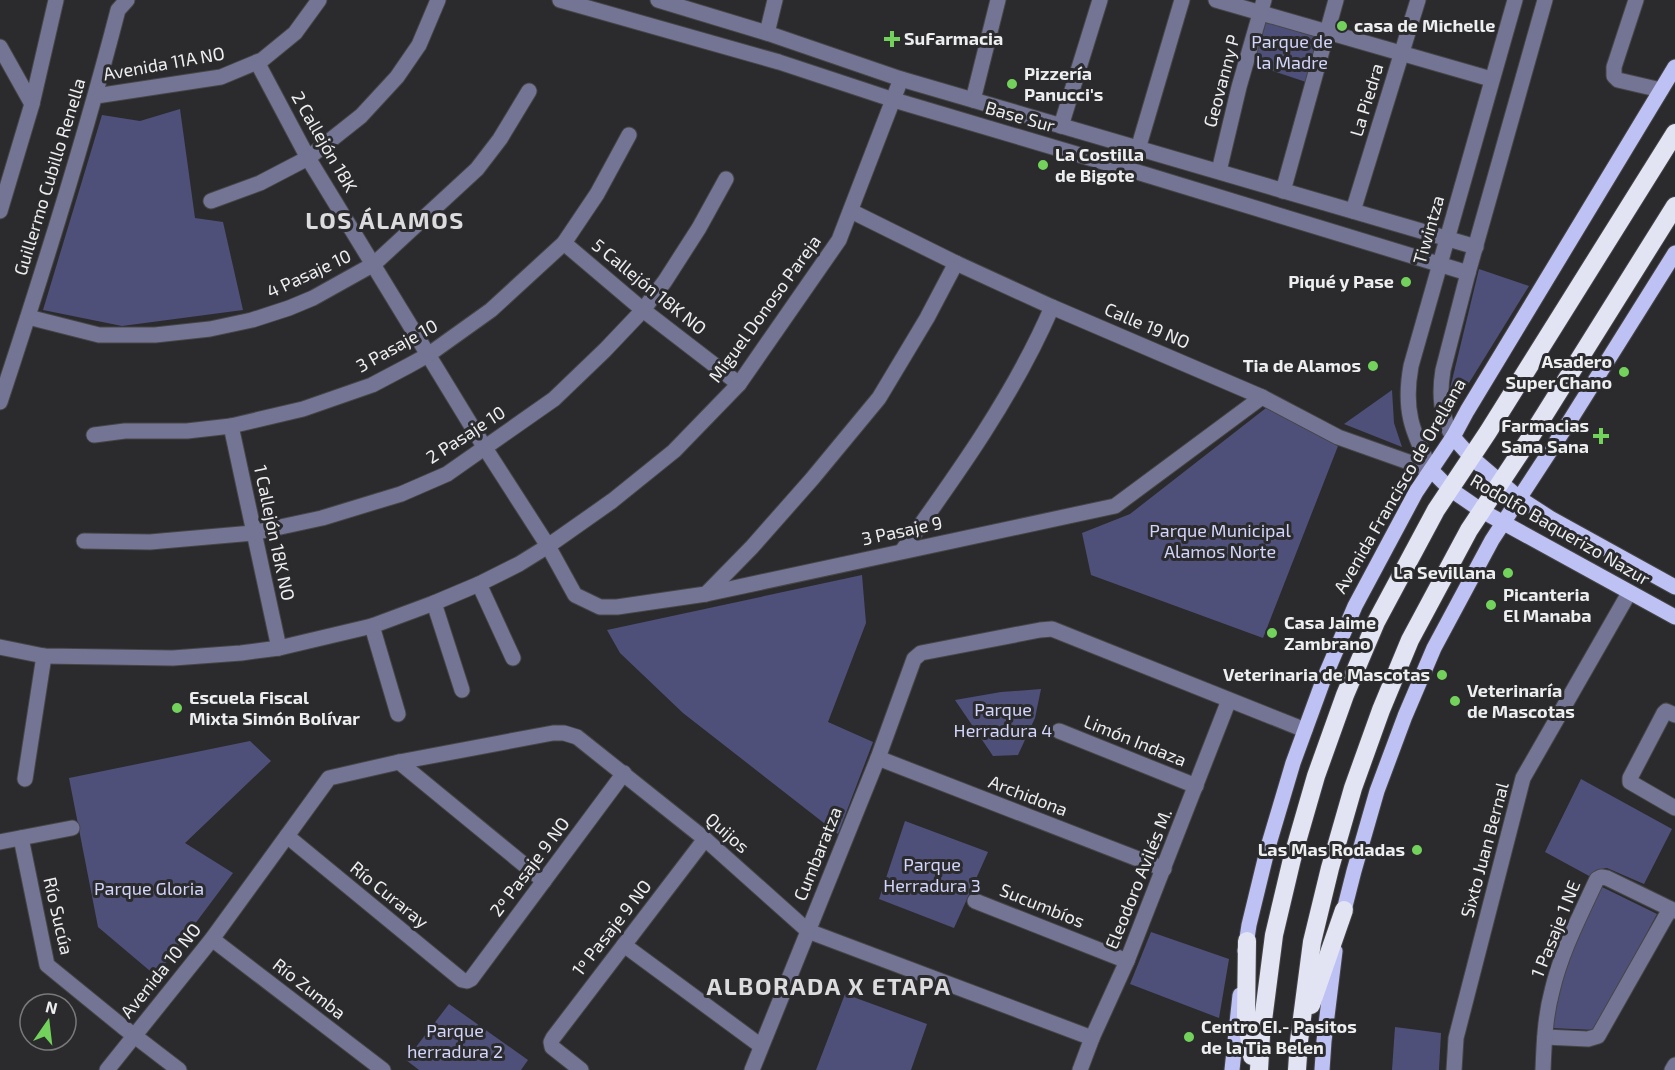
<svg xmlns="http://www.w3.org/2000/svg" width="1675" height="1070" font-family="'Exo 2',sans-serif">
	<rect width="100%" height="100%" fill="#2b2b2d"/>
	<g fill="#4e5079">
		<polygon points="1261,19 1325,37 1309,83 1246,62"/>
		<polygon points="180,109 195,218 223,222 243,310 122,326 43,310 102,115 140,121"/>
		<polygon points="1479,269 1529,286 1456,404 1448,397"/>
		<polygon points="1392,390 1394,423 1402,447 1344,424"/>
		<polygon points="1266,408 1338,446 1263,638 1091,575 1082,533 1130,514"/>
		<polygon points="862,575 866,623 828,722 873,742 838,834 683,713 620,653 607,630"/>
		<polygon points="1041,689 1035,718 1018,755 993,756 955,700 1001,692"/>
		<polygon points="250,741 271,761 185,843 233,873 156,976 98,927 69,778"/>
		<polygon points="1581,779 1672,829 1644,884 1607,868 1596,870 1591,877 1545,852"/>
		<polygon points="905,821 988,852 954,928 879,899"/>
		<polygon points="1602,887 1657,914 1595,1030 1551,1028 1556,993 1581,923"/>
		<polygon points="1151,932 1229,959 1219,1018 1130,984"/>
		<polygon points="845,994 927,1024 911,1070 816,1070"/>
		<polygon points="449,1004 528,1060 521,1070 419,1070 406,1060"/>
		<polygon points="1395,1027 1441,1033 1439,1070 1392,1070"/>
	</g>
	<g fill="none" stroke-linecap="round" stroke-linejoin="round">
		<g stroke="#464648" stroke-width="17">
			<g id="minor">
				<polyline points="560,0 779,62 894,100 1147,175 1468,273"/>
				<polyline points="658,0 767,33 901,79 1476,247"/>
				<polyline points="1216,0 1491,79"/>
				<polyline points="1636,0 1614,67 1614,76 1618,80 1661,90"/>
				<polyline points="767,33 775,0"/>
				<polyline points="0,47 32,104"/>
				<polyline points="257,62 308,158 485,448 548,546 575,595 600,607 617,607 706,594 1115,506 1262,397"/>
				<polyline points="96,96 221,77 262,60 295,33 319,0"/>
				<polyline points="973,100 998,0"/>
				<polyline points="1061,126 1100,0"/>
				<polyline points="1138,149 1182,0"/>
				<polyline points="1219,171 1239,87 1264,0"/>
				<polyline points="1283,191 1336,0"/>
				<polyline points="211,201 260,183 308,158 361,116 397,77 419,45 438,0"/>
				<polyline points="0,211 32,104 56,0"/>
				<polyline points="851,211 956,263 1052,307 1262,397 1338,437 1431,470"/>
				<polyline points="1353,211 1418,0"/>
				<polyline points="564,243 643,310 739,384"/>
				<polyline points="28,317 99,335 155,335 210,329 252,320 289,308 313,298 374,264 477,169 500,139 529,91"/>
				<path d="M0,402c43,-130 84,-260 118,-392l9,-10"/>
				<polyline points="231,426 279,648"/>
				<polyline points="94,435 125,431 187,431 231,426 303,409 372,385 408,366 428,355 491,310 564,243 597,194 629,135"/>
				<path d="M1453,437c-13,-21 -14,-43 -10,-67l25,-97 77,-273"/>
				<path d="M1431,470c-19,-39 -28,-60 -20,-104l104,-366"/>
				<polyline points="84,541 150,542 253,533 322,518 401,494 447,474 554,399 605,350 643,310 665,281 699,228 726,179"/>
				<path d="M902,551c56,-78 112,-156 150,-244"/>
				<polyline points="479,584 513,658"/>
				<polyline points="706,594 752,547 812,479 879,398 927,318 956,263"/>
				<polyline points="434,603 462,690"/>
				<polyline points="372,626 398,714"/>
				<polyline points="0,647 44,656 173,658 241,653 279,648 372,626 434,603 479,584 519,564 548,546 612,501 674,451 739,384 839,240 901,79"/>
				<polyline points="1675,715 1666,711 1664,713 1630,778 1630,782 1675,808"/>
				<polyline points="1059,731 1196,786"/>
				<polyline points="878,758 1164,869"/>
				<polyline points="399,762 544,881"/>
				<polyline points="25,779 44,656"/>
				<polyline points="287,836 462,980 467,981 471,979 624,773"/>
				<polyline points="21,838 47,965 123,1027 179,1070"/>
				<polyline points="0,842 72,828"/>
				<polyline points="975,901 1127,961"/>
				<polyline points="212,939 383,1070"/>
				<polyline points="624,945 761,1046"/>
				<polyline points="1545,1037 1588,1039 1598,1036 1670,909"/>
				<polyline points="107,1070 212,939 329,778 399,762 553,733 564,733 577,737 705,839 808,931 1092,1038"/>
				<polyline points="581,1070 552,1047 551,1042 553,1038 705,839"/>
				<polyline points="752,1070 878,758 914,659 921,653 1040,630 1052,629 1305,730"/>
				<polyline points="1080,1070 1092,1038 1127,961 1229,700"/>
				<polyline points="1454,1070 1456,1038 1523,778 1629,593"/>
				<path d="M1543,1070c1,-26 2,-53 9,-79 9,-39 28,-75 45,-112l4,-2 6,1 68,33"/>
				<polyline points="1672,1070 1675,1065"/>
			</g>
		</g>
		<g stroke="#464648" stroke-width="17">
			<g id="major">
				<polyline points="1453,437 1471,457 1519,498 1550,518 1675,587"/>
				<polyline points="1431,470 1450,489 1482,511 1675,617"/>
				<polyline points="1341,922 1354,871 1377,791 1405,716 1434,648 1492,540 1569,422 1675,253"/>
				<polyline points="1245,951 1249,925 1268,847 1293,763 1323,681 1355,606 1416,492 1453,437 1467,411 1675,67"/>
				<polyline points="1232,1070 1240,995"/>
				<polyline points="1322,1070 1324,1041 1335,951"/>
			</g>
		</g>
		<g stroke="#464648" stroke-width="20">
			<g id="highway">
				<polyline points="1247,941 1246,1016 1252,1056"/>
				<polyline points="1311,1005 1344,910"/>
				<polyline points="1259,1070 1261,1036 1274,935 1292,859 1316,776 1345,695 1376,622 1436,510 1488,432 1675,133"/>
				<polyline points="1297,1070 1299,1041 1312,942 1330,868 1353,788 1381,710 1410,640 1469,530 1528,441 1675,206"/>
			</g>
		</g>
		<use href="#minor" stroke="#747594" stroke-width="15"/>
		<use href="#major" stroke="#bec1f4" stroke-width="15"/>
		<use href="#highway" stroke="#e2e3f3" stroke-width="18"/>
	</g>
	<g fill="#73d25c" stroke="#2b2b2d" stroke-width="2">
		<circle cx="1342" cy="26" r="6"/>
		<path d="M889 30h6v6h6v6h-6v6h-6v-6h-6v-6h6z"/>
		<circle cx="1012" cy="84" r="6"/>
		<circle cx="1043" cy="165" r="6"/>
		<circle cx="1406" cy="282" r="6"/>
		<circle cx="1373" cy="366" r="6"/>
		<circle cx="1624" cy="372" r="6"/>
		<path d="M1598 427h6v6h6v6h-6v6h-6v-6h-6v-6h6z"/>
		<circle cx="1508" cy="573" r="6"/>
		<circle cx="1491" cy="605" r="6"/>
		<circle cx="1272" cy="633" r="6"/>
		<circle cx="1442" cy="675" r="6"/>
		<circle cx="1455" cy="701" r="6"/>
		<circle cx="177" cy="708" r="6"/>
		<circle cx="1417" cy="850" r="6"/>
		<circle cx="1189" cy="1037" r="6"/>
	</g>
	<g text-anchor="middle" stroke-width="6" stroke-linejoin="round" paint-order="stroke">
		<g font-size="18" font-weight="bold" fill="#edeeef" stroke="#2b2b2d" text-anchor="start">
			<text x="1354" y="32">casa de Michelle</text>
			<text x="904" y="45">SuFarmacia</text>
			<text x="1024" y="80">Pizzería<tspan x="1024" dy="21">Panucci's</tspan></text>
			<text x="1055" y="161">La Costilla<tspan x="1055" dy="21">de Bigote</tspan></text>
			<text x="1394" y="288" text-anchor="end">Piqué y Pase</text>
			<text x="1612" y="368" text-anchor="end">Asadero<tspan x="1612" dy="21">Super Chano</tspan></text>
			<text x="1361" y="372" text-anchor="end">Tia de Alamos</text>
			<text x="1589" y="432" text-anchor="end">Farmacias<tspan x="1589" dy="21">Sana Sana</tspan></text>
			<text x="1496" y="579" text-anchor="end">La Sevillana</text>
			<text x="1503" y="601">Picanteria<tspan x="1503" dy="21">El Manaba</tspan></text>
			<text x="1284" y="629">Casa Jaime<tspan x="1284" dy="21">Zambrano</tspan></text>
			<text x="1430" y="681" text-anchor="end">Veterinaria de Mascotas</text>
			<text x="1467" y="697">Veterinaría<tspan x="1467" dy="21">de Mascotas</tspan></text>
			<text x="189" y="704">Escuela Fiscal<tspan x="189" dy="21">Mixta Simón Bolívar</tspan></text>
			<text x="1405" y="856" text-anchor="end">Las Mas Rodadas</text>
			<text x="1201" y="1033">Centro EI.- Pasitos<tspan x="1201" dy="21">de la Tia Belen</tspan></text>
		</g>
		<g font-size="18" fill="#d2d5fc" stroke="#2b2b2d">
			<text x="1292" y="48">Parque de<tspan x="1292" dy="21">la Madre</tspan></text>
			<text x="1220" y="537">Parque Municipal<tspan x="1220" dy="21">Alamos Norte</tspan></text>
			<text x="1003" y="716">Parque<tspan x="1003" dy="21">Herradura 4</tspan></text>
			<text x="932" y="871">Parque<tspan x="932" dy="21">Herradura 3</tspan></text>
			<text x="149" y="895">Parque Gloria</text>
			<text x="455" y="1037">Parque<tspan x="455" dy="21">herradura 2</tspan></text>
		</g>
		<g font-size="18" fill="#edeeef" stroke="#2b2b2d">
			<text transform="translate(164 64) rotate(-10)" y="6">Avenida 11A NO</text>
			<text transform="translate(1222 81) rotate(-75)" y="6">Geovanny P</text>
			<text transform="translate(1367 100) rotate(-73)" y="6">La Piedra</text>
			<text transform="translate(1020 117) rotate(16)" y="6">Base Sur</text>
			<text transform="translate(324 142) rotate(60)" y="6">2 Callejón 18K</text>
			<text transform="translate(50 177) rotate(-73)" y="6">Guillermo Cubillo Renella</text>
			<text transform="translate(1429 230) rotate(-74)" y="6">Tiwintza</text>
			<text transform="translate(309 274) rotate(-25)" y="6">4 Pasaje 10</text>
			<text transform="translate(649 287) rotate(39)" y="6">5 Callejón 18K NO</text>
			<text transform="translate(765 309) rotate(-54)" y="6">Miguel Donoso Pareja</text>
			<text transform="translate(1147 326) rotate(23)" y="6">Calle 19 NO</text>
			<text transform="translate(397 346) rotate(-29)" y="6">3 Pasaje 10</text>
			<text transform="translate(466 435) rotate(-33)" y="6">2 Pasaje 10</text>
			<text transform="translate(1400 486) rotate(-60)" y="6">Avenida Francisco de Orellana</text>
			<text transform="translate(1560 530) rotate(30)" y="6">Rodolfo Baquerizo Nazur</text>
			<text transform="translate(902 531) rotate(-12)" y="6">3 Pasaje 9</text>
			<text transform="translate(274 533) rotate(78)" y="6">1 Callejón 18K NO</text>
			<text transform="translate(1135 741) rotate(22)" y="6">Limón Indaza</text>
			<text transform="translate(1028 796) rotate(21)" y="6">Archidona</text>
			<text transform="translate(727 833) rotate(41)" y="6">Quijos</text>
			<text transform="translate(1485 850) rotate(-75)" y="6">Sixto Juan Bernal</text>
			<text transform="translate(818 854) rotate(-68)" y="6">Cumbaratza</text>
			<text transform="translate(530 867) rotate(-53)" y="6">2º Pasaje 9 NO</text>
			<text transform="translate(1139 879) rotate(-68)" y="6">Eleodoro Avilés M.</text>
			<text transform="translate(389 895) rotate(39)" y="6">Río Curaray</text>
			<text transform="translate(1042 906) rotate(22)" y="6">Sucumbíos</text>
			<text transform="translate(58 916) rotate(77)" y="6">Río Sucúa</text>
			<text transform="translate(612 928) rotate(-52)" y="6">1º Pasaje 9 NO</text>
			<text transform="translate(1556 929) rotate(-68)" y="6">1 Pasaje 1 NE</text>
			<text transform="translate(161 971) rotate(-51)" y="6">Avenida 10 NO</text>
			<text transform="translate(309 989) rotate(38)" y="6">Río Zumba</text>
		</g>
		<g font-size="24" font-weight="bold" letter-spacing="1.5" fill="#dcdcdf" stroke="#2b2b2d">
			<text x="385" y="229">LOS ÁLAMOS</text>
			<text x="829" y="995">ALBORADA X ETAPA</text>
		</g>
	</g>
	<g transform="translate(48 1022) rotate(14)"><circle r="28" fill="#2b2b2d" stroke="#79797b" stroke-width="1.5"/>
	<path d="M0-4.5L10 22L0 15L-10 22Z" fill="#73d25c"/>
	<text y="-9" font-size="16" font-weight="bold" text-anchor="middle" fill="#edeeef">N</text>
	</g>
</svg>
